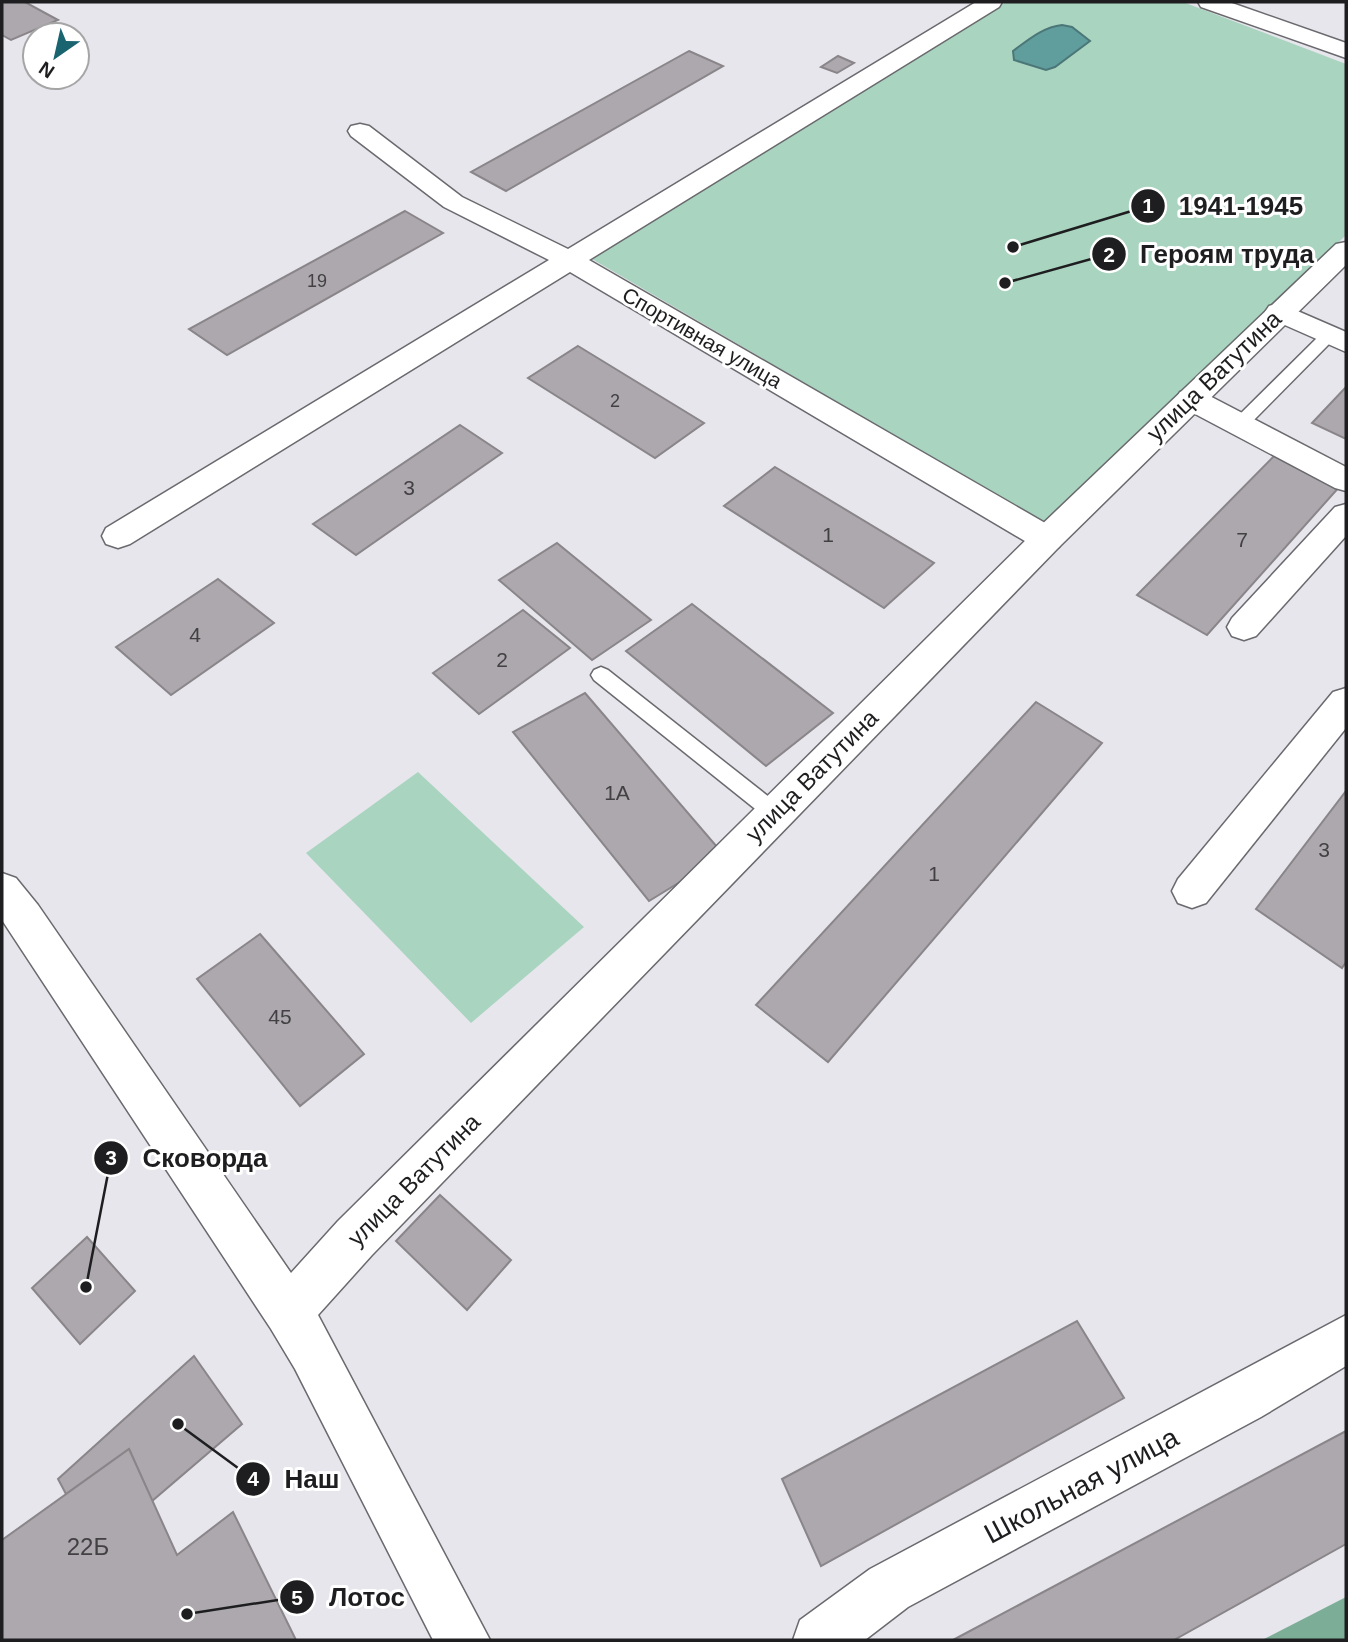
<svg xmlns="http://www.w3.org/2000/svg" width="1348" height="1642" font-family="Arial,sans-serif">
	<rect width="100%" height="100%" fill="#e7e6ec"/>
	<g fill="#a9d4bf">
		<polygon points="1006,2 1183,2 1346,64 1346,235 1264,317 1043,522 592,259"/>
		<polygon points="418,772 584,927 471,1023 306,853"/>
	</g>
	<polygon fill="#7cae97" points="1346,1597 1346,1640 1262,1640"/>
	<path fill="#609d9d" stroke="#4c7778" stroke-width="2" d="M1062,25l10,2 18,14 -35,26 -9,3 -32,-10 -1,-9c15,-11 30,-24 49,-26z"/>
	<g fill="#aca8ad" stroke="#898589" stroke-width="2">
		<polygon points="2,2 25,2 58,20 11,40 2,35"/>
		<polygon points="689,51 723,66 506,191 471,172"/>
		<polygon points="838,56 854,63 837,73 821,67"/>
		<polygon points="405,211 443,233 227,355 189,329"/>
		<polygon points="578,346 704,423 655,458 528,378"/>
		<polygon points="1346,387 1346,439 1312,423"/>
		<polygon points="460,425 502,453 356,555 313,524"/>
		<polygon points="1277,453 1341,485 1207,635 1137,595"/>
		<polygon points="775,467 934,563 884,608 724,506"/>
		<polygon points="557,543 651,620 592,660 499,580"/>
		<polygon points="218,579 274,623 171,695 116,647"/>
		<polygon points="692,604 833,713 766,766 626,651"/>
		<polygon points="523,610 570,648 479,714 433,673"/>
		<polygon points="585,693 724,855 649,901 513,732"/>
		<polygon points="1036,702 1102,743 828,1062 756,1005"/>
		<polygon points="1346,791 1346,962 1342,968 1256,909"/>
		<polygon points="260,934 364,1054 300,1106 197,979"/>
		<polygon points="440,1195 511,1260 467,1310 396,1241"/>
		<polygon points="87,1237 135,1291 80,1344 32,1288"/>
		<polygon points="1077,1321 1124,1398 821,1566 782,1479"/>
		<polygon points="194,1356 242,1424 152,1501 129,1449 66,1494 58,1479"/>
		<polygon points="1346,1431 1346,1544 1174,1640 953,1640"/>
		<polygon points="129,1449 177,1555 233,1512 296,1640 2,1640 2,1540"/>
	</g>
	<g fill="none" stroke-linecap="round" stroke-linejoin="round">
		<g stroke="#69696e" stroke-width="3">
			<g id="lane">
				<polygon points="1329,330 1335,332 1337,335 1335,338 1246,428 1234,428 1232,424 1234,420 1323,332"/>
				<polygon points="601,667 608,670 783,808 786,814 783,820 776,823 769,820 594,680 591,675 594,670"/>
			</g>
		</g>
		<g stroke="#69696e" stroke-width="3">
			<g id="street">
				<polygon points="976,2 1002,2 999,7 589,260 1059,531 1063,539 1059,547 1047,551 1035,547 570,272 130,544 118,548 106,544 102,536 106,528 549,260 444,207 351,136 348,131 351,126 360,124 369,126 462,197 568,249"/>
				<polygon points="1198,2 1229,2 1346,43 1346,58 1201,7"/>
				<polygon points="1279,303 1346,332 1346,352 1269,318 1265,312 1269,306"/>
				<polygon points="1191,389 1202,392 1346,467 1346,491 1335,488 1180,406 1176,399 1180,392"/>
				<polygon points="1346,504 1346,536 1256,636 1244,640 1232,636 1227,627 1232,618 1335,507"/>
				<polygon points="1346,688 1346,728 1206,903 1192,908 1178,903 1172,891 1178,879 1333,692"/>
				<polygon points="1346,1315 1346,1366 1261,1417 908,1607 865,1640 793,1640 800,1620 870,1569"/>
			</g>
		</g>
		<g stroke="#69696e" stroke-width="3">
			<polygon id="secondary" points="1346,242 1346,265 1059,547 372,1255 318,1315 490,1640 433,1640 295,1369 271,1329 2,920 2,873 16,878 38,905 291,1273 338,1221 1035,531 1336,244"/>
		</g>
		<use href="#lane" fill="#fff" fill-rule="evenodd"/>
		<use href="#street" fill="#fff" fill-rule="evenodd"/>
		<use href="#secondary" fill="#fff" fill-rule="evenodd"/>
	</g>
	<g text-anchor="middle" stroke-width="6" stroke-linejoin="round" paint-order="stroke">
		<g font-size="18" fill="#424043">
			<text x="317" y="287">19</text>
			<text x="615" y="407">2</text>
		</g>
		<g font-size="21" fill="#1e1e20" stroke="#fff">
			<text transform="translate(702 338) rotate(30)" y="7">Спортивная улица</text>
		</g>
		<g font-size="21" fill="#424043">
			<text x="409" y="495">3</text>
			<text x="828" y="542">1</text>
			<text x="1242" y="547">7</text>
			<text x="195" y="642">4</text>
			<text x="502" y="667">2</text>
			<text x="617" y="800">1А</text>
			<text x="1324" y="857">3</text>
			<text x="934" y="881">1</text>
			<text x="280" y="1024">45</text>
		</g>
		<g font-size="24" fill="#1e1e20" stroke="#fff">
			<text transform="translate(1214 376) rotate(-44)" y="8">улица Ватутина</text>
			<text transform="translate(812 776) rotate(-45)" y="8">улица Ватутина</text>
			<text transform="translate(414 1180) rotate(-45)" y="8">улица Ватутина</text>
		</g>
		<g font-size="24" fill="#424043">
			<text x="88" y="1555">22Б</text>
		</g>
		<g font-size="28" fill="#1e1e20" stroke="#fff">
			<text transform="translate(1081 1485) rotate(-28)" y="10">Школьная улица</text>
		</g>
	</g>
	<path fill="none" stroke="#1e1e20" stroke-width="2.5" d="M1013 247L1148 206M1005 283L1109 254M86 1287L111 1158M178 1424L253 1479M187 1614L297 1597"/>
	<g fill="#1e1e20" stroke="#fff" stroke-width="2.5">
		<circle cx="1013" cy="247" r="7"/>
		<circle cx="1005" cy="283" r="7"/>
		<circle cx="86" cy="1287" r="7"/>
		<circle cx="178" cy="1424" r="7"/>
		<circle cx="187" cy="1614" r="7"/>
		<circle cx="1148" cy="206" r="18"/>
		<circle cx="1109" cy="254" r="18"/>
		<circle cx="111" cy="1158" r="18"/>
		<circle cx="253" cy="1479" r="18"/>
		<circle cx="297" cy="1597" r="18"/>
	</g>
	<g font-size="21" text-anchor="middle" font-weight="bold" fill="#fff">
		<text x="1148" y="213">1</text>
		<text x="1109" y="262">2</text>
		<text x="111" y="1165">3</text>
		<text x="253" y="1486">4</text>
		<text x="297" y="1605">5</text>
	</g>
	<g font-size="26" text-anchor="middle" font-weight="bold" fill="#1e1e20" stroke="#fff" stroke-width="6" stroke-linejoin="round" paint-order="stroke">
		<text x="1241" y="215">1941-1945</text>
		<text x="1227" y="263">Героям труда</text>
		<text x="205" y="1167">Сковорда</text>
		<text x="312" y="1488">Наш</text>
		<text x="367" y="1606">Лотос</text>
	</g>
	<rect width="1348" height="1642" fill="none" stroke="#1e1e20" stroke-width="7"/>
	<g transform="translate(56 56) rotate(214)"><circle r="33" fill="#ffffff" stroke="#a5a5a6" stroke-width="2"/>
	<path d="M0-5L12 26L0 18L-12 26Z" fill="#1a6470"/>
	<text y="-10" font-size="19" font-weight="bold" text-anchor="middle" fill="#1e1e20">N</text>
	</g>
</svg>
